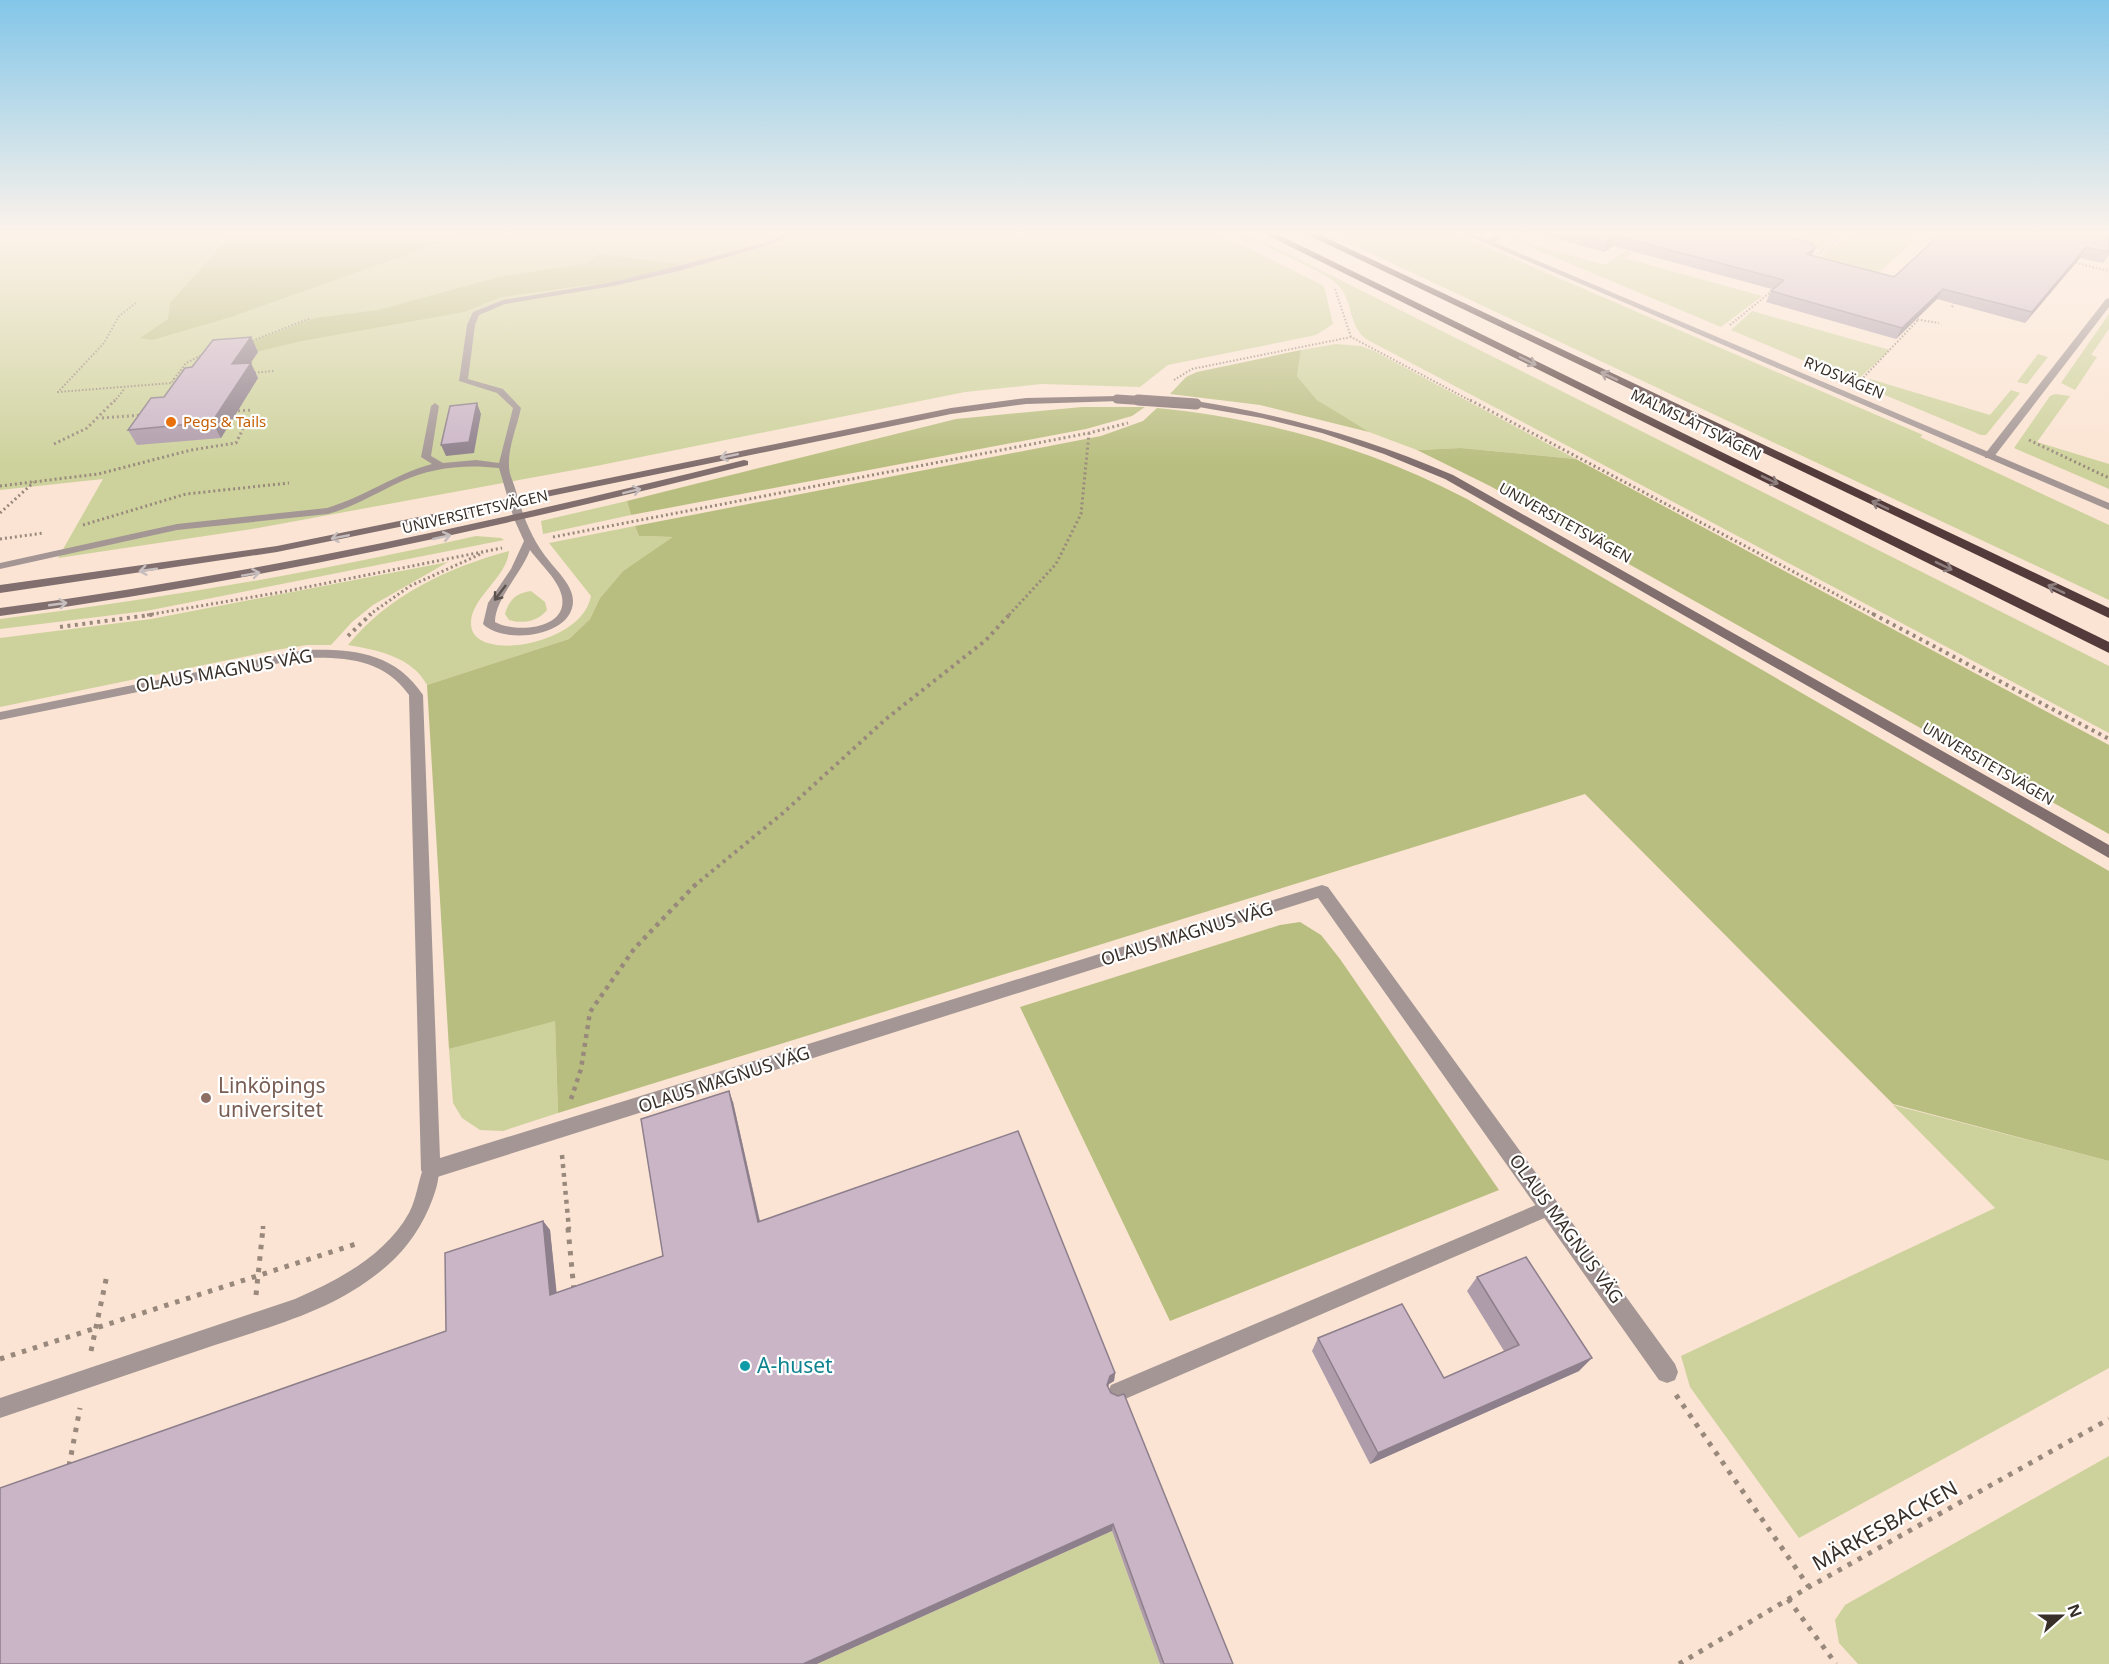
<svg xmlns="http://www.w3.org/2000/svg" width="2109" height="1664" font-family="'Noto Sans',sans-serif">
	<rect width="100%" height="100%" fill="#fbe4d3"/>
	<g fill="#cdd29c">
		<polygon points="0,233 1218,233 1324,286 1333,324 1316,335 1168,365 1140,387 1042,384 965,392 596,466 252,529 58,558 103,479 0,490"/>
		<path d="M1237,233h10l862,433v67l-743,-394c-17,-13 -13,-37 -27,-53 -13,-15 -81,-42 -102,-53z"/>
		<polygon points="1328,233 1447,233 1461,236 1923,435 1920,437 2109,525 2109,600"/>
		<polygon points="1517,233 1532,233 1520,241 1605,265 1626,251 1632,253 1624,258 1762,296 1721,327 1509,238"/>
		<polygon points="1767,233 1841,233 1823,247"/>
		<polygon points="1852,233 1923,233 1876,275 1815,260"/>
		<polygon points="1752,311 1890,350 1855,382 1731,330"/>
		<polygon points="2109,314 2109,329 2091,355 2097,357 2075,390 2061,383"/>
		<polygon points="1336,344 1361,346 1374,351 1576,459 1461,448 1417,450 1369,432 1342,418 1317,400 1297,376 1301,350"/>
		<polygon points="2038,354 2048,357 2027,384 2017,382"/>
		<polygon points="1870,379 1990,415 2011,390 2020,393 1986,435 1981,435 1863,386"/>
		<polygon points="2055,394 2070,396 2037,442 2109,464 2109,489 2014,448 2050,396"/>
		<polygon points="627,501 631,515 543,534 541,521"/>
		<path d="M635,526l4,10 35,1 -51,34 -23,27 -10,21 -21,20 -142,46c-15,-28 -49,-35 -79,-40 41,-50 99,-77 161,-94 -2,27 -39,47 -38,73 1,40 112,21 120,-28l-42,-53z"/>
		<path d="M476,536l25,2 3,2 -358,71 -146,18v-10c160,-20 319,-47 476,-83z"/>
		<polygon points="448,562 373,605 352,622 331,645 307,645 276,650 0,707 0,638 151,619"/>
		<path d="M531,591l14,11 2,8c-10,12 -24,14 -38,10l-4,-6c4,-15 12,-21 26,-23z"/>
		<polygon points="555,1020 558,1113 503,1131 480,1130 462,1118 453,1103 449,1049"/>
		<polygon points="1893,1105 2109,1161 2109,1368 1799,1538 1690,1387 1681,1356 1995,1208"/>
		<polygon points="2109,1456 2109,1664 1858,1664 1839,1643 1835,1620 1845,1605"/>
		<polygon points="1112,1531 1160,1664 817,1664"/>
	</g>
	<g fill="#b8be7f">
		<polygon points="233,233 468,233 231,317 152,340 140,338 168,319 170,303"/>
		<polygon points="599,254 680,264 673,269 625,280 501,297 464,312 302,341 260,351 221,353 315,318 378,310 499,277 587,263"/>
		<polygon points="1301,350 1297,376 1317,400 1369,432 1260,405 1170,394 1186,377 1197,372"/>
		<polygon points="1082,407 1145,407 1132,416 1086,429 631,515 627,501 956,419"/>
		<path d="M1157,408c111,11 212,40 310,91l642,372v290l-216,-57 -308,-310 -1027,319 -3,-92 -106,28 -22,-364 142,-46 21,-20 10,-21 23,-27 50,-34 -34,-1 -4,-10 466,-90 42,-15z"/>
		<polygon points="1461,448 1576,459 2109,745 2109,834 1490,486 1417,450"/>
		<polygon points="1300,922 1321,935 1340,959 1499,1190 1170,1321 1020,1007 1280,925"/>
	</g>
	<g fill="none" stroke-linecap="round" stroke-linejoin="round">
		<g stroke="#99897d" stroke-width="2" stroke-dasharray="1.5 2" stroke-linecap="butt">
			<polyline points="1230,233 1250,243"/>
			<polyline points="1808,245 1824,249"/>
			<polyline points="1812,259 1846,233"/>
			<polyline points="2072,262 2109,271"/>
			<polyline points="1335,289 1351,337"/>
			<polyline points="136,303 119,316 104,343 58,392 172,383 173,379 180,379"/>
			<polyline points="1952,307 1956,299"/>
			<polyline points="1914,319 1939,323"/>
			<polyline points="1730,325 1773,290"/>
			<polyline points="249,342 311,318"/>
			<polyline points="251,373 274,371"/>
			<polyline points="174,379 186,363 204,354"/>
			<polyline points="1174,380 1192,369 1351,337 1473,402"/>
			<polyline points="1861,380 1918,320"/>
			<polyline points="114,402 125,388"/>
		</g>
		<g stroke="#99897d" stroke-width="3" stroke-dasharray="2 3" stroke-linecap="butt">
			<polyline points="1470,400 1875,615"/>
			<polyline points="233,411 253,410"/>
			<polyline points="102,418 142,415"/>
			<polyline points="2029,440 2109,478"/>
			<polyline points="54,444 87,428 115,400"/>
			<polyline points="0,486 98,474 191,450 236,443 243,429"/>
			<polyline points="0,513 34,482"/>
			<polyline points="83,525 186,494 289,483"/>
			<polyline points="553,537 1089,433 1128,423"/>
			<polyline points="0,539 44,533"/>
			<polyline points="147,615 282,592 502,548"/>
			<polyline points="369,615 410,586 483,553"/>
			<polyline points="1009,615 1056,564 1081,514 1089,433"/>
		</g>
		<g stroke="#99897d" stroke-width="4" stroke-dasharray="3 4.5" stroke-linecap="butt">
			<polyline points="1873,614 2109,739"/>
			<polyline points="60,627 157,614"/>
			<polyline points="348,636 371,614"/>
			<polyline points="694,886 783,813 886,719 986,640 1010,614"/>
		</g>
		<g stroke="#99897d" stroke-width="4.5" stroke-dasharray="4 5" stroke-linecap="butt">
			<polyline points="571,1099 581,1069 590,1012 634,949 696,884"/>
			<polyline points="562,1155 569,1229"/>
			<polyline points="263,1229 263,1226"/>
		</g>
		<g stroke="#99897d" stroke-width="5" stroke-dasharray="4.5 7" stroke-linecap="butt">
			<polyline points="568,1228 574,1291"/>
			<polyline points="256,1295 263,1228"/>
			<polyline points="91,1351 107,1275"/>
			<polyline points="0,1359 356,1244"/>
			<polyline points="1676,1395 1809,1587"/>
			<polyline points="69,1466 80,1408"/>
			<polyline points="1788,1599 1836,1664"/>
			<polyline points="1679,1664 1809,1587 2109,1419"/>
		</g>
		<g fill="#a39695" fill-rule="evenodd">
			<path d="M785,233h8l-21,11 -93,27 -66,15 -108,18 -26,11 -4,10 -7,54 35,10 18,19c-4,19 -13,39 -12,58 0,8 4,15 6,22 8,28 16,51 35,74 8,10 23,24 23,39 0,36 -69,44 -90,23l5,-21 23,-34 13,-28 -10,-22 -15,-51c-34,-4 -67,-1 -99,14 -24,11 -46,25 -72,32l-151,16 -177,39v-6l177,-39 150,-16c37,-11 68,-34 105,-44l-11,-7 10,-51 4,-3 4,3 -8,50 12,7 33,-3 23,3 14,-55 -16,-15 -38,-12 8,-56 6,-13 30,-12 110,-18 61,-15 94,-25zM530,550c10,14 29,30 32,47 6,33 -48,36 -67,25 0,-23 26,-48 35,-72z"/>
			<path d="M431,1162l6,2c5,12 -3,32 -8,44 -13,29 -30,50 -56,69 -46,35 -104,50 -158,68 -72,24 -143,49 -215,73v-20l295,-99c43,-19 90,-43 114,-86 8,-15 9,-33 16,-49z"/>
			<polygon points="1550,1199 1556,1201 1559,1207 1556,1213 1125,1399 1118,1402 1111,1399 1108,1392 1111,1385"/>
		</g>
		<g fill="#a39695" fill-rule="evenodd">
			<polygon points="1500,233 1510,233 1491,244 1484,242"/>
			<polygon points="2109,298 2109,307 1993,458 1985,458 1985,454 2106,299"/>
			<path d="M305,650c48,-1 89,2 118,45l17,463 882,-273 6,2 347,477 3,8 -3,8 -8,3 -8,-3 -341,-482 -887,281 -7,-3 -3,-6 -12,-475c-26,-36 -63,-38 -104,-37l-305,62v-8z"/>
		</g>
		<polygon fill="#a39695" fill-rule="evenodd" points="1462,233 1472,233 2109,503 2109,510"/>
		<g fill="#816e6e" fill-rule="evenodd">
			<polygon points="1117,396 1120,397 1120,401 1026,404 951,414 277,552 0,593 0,585 277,546 951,408 1026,398"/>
			<path d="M1196,401c89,14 174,38 257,74l656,370v13l-664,-379 -61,-25 -62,-21 -60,-15 -69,-12v-4z"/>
			<path d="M744,460l4,1v4c-248,62 -495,117 -748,151v-8c252,-33 498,-87 744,-148z"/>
		</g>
		<g fill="#533b3b" fill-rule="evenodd">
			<polygon points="1263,233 1275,233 2109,642 2109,653"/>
			<polygon points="1304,233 1316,233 2109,608 2109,618"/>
		</g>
		<polyline stroke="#816e6e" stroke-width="9" points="1117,399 1162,402"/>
		<polyline stroke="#816e6e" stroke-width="11" points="1138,400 1196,404"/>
	</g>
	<g fill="#ae9cab">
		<polygon points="1540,233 1774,233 1816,247 1811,256 1894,277 2109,233 2109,255 2103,263 2080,258 2025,323 1937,299 1896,339 1766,302 1771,291 1772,289 1613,246 1604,252 1540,234"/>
		<polygon points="251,337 258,352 250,363 258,378 221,438 137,445 128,430 164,397 192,367"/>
		<polygon points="733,1102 760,1221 1115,1373 1114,1381 1109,1384 1108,1387 1233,1664 1160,1664 1112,1531 446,1331 543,1221 550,1230 556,1293 663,1256"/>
		<polygon points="1477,1277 1579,1371 1370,1464 1312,1351 1318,1338 1444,1378 1504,1351 1467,1291"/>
	</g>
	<g fill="#8d7f8b">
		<polygon points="1617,236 1613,246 1604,252 1608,241"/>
		<polygon points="1813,243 1809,252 1816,247 1811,257 1801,265 1810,245"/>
		<polygon points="2086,247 2080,258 2025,323 2032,312"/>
		<polygon points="1943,289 1937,299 1896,339 1902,328"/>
		<polygon points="251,337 258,352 240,379 232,364"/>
		<polygon points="251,363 258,378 221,438 212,422"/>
		<polygon points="477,403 481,414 474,453 446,456 441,445"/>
		<polygon points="729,1091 733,1102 762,1232 758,1222"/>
		<polygon points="543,1221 550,1230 558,1305 550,1295"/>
		<polygon points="1592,1358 1579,1371 1370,1464 1378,1453"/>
		<polygon points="1115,1373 1114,1381 1109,1384 1106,1393 1107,1385 1110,1376"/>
		<polygon points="1113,1524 1112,1531 817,1664 803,1664"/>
	</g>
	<g fill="#cab5c7" stroke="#8d7f8b" stroke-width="1.5">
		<polygon points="1577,233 1774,233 1813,243 1810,245 1816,247 1806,254 1894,277 1942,233 2109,233 2109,252 2086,247 2032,312 1943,289 1902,328 1771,291 1784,280 1617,236 1608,241"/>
		<polygon points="251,337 232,364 251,363 212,422 128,430 151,398 164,397 185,368 192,367 213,340"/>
		<polygon points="477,403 469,442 441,445 450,406"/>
		<polygon points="729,1091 758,1222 1018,1131 1115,1373 1110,1376 1107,1385 1111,1393 1118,1396 1124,1394 1233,1664 1164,1664 1113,1524 803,1664 0,1664 0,1488 446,1331 445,1253 543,1221 550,1295 663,1256 641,1119"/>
		<polygon points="1526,1257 1592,1358 1378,1453 1318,1338 1402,1304 1444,1378 1519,1345 1477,1277"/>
	</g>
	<defs><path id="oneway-shaft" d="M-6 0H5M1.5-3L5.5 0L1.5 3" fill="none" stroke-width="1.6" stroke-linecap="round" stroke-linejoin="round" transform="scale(1.5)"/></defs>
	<g stroke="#8f8080">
		<use href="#oneway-shaft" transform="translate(1528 361) rotate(26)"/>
		<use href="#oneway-shaft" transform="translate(1609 376) rotate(-155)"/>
		<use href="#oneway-shaft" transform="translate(1770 480) rotate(26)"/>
		<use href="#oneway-shaft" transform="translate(1880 505) rotate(-154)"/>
		<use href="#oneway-shaft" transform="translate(1944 566) rotate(26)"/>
		<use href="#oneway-shaft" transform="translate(2056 589) rotate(-154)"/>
	</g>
	<g stroke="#c6bebe">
		<use href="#oneway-shaft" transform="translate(729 456) rotate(168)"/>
		<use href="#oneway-shaft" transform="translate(632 491) rotate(-14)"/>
		<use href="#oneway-shaft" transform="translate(340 537) rotate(169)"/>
		<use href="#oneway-shaft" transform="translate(442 537) rotate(-13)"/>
		<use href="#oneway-shaft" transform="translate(148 570) rotate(172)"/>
		<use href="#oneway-shaft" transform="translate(251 574) rotate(-10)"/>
		<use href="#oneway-shaft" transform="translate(58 604) rotate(-8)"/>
	</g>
	<use stroke="#5d534e" href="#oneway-shaft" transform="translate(500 593) rotate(127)"/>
	<linearGradient id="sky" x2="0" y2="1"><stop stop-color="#83c6e8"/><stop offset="0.5" stop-color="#fdf3eb"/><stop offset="1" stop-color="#fdf3eb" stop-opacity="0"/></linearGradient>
	<rect width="2109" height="466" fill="url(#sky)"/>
	<circle fill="#e8710a" stroke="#fff" stroke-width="2" cx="171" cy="422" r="6"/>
	<circle fill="#8d6e63" stroke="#fff" stroke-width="2" cx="206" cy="1098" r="6"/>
	<circle fill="#0f9aa8" stroke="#fff" stroke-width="2" cx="745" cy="1366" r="6"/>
	<g text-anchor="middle" stroke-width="4.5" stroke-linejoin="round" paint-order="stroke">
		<g font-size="15" fill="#382f28" stroke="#fff">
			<text transform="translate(1844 378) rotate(23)" y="5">RYDSVÄGEN</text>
			<text transform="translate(1696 425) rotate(26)" y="5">MALMSLÄTTSVÄGEN</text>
			<text transform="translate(475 512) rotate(-13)" y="5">UNIVERSITETSVÄGEN</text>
			<text transform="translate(1565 523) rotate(29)" y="5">UNIVERSITETSVÄGEN</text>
			<text transform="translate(1988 764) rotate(30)" y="5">UNIVERSITETSVÄGEN</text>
		</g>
		<g font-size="15" fill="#c56008" stroke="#fff" text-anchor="start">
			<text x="183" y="427">Pegs &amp; Tails</text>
		</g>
		<g font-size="18" fill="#382f28" stroke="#fff">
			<text transform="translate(224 671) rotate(-10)" y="6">OLAUS MAGNUS VÄG</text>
			<text transform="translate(1187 934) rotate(-17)" y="6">OLAUS MAGNUS VÄG</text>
			<text transform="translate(724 1080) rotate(-18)" y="6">OLAUS MAGNUS VÄG</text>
			<text transform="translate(1566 1229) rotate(54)" y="6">OLAUS MAGNUS VÄG</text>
		</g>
		<g font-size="21" fill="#785e54" stroke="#fff" text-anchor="start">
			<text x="218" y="1093">Linköpings<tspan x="218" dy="24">universitet</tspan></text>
		</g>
		<g font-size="21" fill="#0d838f" stroke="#fff" text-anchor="start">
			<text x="757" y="1373">A-huset</text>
		</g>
		<g font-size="21" fill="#382f28" stroke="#fff">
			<text transform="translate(1885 1526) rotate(-29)" y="7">MÄRKESBACKEN</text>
		</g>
	</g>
	<g transform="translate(2061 1616) rotate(69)" stroke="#ffffff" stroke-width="4.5" paint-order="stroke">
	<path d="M0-4.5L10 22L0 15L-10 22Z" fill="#382f28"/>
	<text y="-9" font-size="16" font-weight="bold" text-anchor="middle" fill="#382f28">N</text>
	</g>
</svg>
